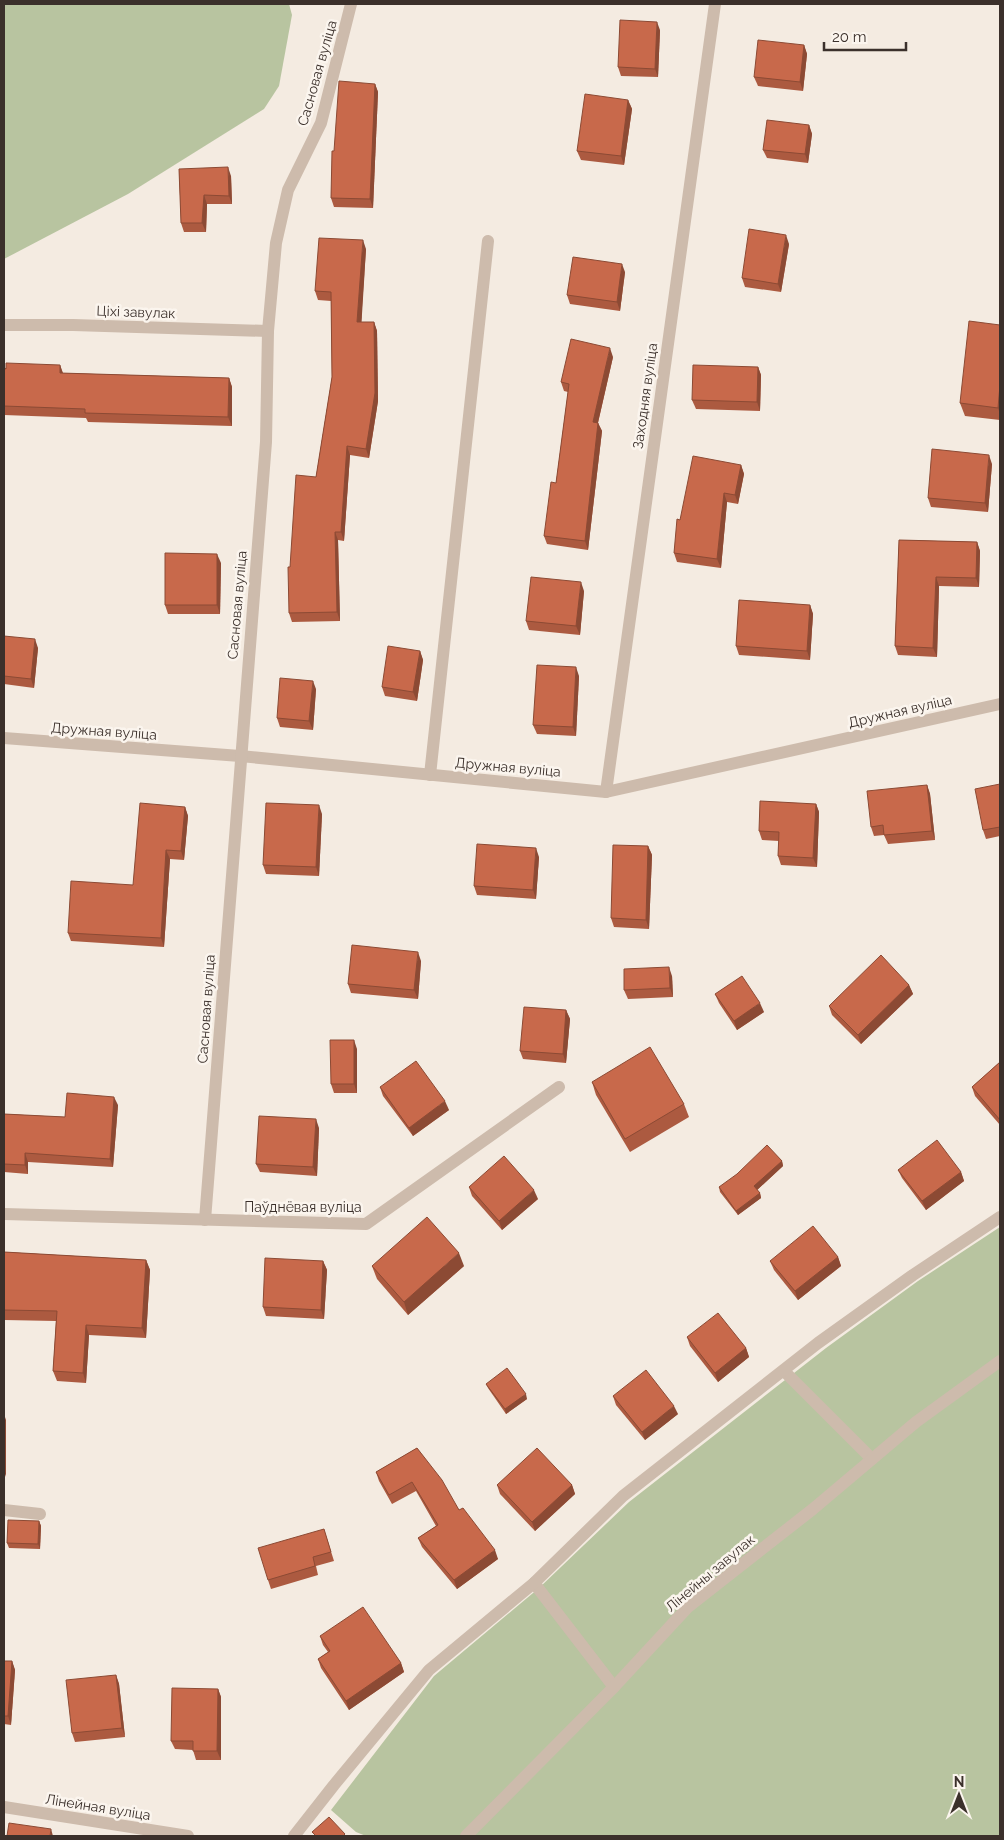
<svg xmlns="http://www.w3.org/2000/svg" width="1004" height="1840" font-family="Raleway,sans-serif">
	<rect width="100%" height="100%" fill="#f4ebe1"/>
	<g fill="#b8c4a0">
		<polygon points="4,4 289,4 292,15 279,86 264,109 128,194 4,259"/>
		<polygon points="1000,1227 1000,1836 366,1836 356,1832 331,1810 434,1676 539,1588 629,1502 826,1348 918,1281"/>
	</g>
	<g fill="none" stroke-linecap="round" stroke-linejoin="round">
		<g stroke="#cdbbac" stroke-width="12">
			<polyline points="430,775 488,241"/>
			<polyline points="784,1371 872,1459"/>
			<polyline points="4,1510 40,1514"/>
			<polyline points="534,1583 614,1687"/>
			<polyline points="294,1836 334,1785 429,1670 534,1583 623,1496 818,1343 913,1275 1000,1217"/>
		</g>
		<g stroke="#cdbbac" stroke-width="12">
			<polyline points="4,325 73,325 268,331"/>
			<polyline points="4,738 240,756 606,792 1000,704"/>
			<polyline points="606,792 715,4"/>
			<polyline points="4,1214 366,1224 559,1087"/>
			<polyline points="205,1220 266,442 268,331 276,243 288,190 321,123 351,4"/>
			<polyline points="4,1807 188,1836"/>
			<polyline points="466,1836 614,1687 688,1607 813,1509 916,1422 1000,1361"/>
		</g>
	</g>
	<g fill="#ac5a40">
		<polygon points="660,30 658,77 621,76 618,67"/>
		<polygon points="804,45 807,54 803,91 758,86 754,77"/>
		<polygon points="375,84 378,92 373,208 334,207 331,198 334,151"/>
		<polygon points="628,100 632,109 624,165 581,160 577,151"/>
		<polygon points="809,125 812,134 808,163 767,158 763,150"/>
		<polygon points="179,169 231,176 232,204 207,204 206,232 184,232 181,223"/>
		<polygon points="789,244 781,292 745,287 742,278"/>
		<polygon points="366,249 361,322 374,322 377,331 378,401 369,458 350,455 344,541 338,540 340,621 292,622 289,613 290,567 316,477 332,377 331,301 318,300 315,291"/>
		<polygon points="625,272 620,311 570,304 567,295"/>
		<polygon points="1000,325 1000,420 965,416 960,403"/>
		<polygon points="613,357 598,423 602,431 588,550 547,544 544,536 556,483 568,392 564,391 561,382"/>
		<polygon points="60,365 63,373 229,378 232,387 232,426 88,422 86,418 4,415 4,368"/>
		<polygon points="758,367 761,375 760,411 696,409 692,400"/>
		<polygon points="992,464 988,512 931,507 928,498"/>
		<polygon points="741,465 744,474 738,504 727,502 721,568 677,562 674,553 680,520"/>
		<polygon points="899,540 977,542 980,551 979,587 939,586 937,657 898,655 895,646"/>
		<polygon points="221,563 220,614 168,614 165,605"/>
		<polygon points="584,591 580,635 529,630 526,621"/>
		<polygon points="810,605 813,614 810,660 739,655 736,646"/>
		<polygon points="4,636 38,648 34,688 4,684"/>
		<polygon points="420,651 423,660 417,701 385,696 382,687"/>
		<polygon points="579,676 576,736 537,734 533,725"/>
		<polygon points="316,689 313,730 280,727 277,718"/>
		<polygon points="1000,784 1000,836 986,839 983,830"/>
		<polygon points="927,785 930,794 935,840 888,844 884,835 874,836 871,827"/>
		<polygon points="816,804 819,812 817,867 781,865 778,856 779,841 762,840 759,831"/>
		<polygon points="185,807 188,816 184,860 170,859 164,947 71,941 68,933 133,885"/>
		<polygon points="322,814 319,876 266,874 263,865"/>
		<polygon points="648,846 652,855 649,929 614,927 611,918"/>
		<polygon points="539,857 536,899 477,895 474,886"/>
		<polygon points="421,961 418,999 351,993 348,984"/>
		<polygon points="672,976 673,997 628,999 624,990"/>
		<polygon points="909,985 913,994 861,1044 832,1015 829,1006"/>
		<polygon points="715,994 764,1012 737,1030 719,1003"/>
		<polygon points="566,1010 570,1019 566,1063 523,1059 520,1051"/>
		<polygon points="357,1049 357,1093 334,1093 331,1084"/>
		<polygon points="1000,1062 1000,1125 975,1096 972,1087"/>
		<polygon points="592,1082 684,1104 689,1117 630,1152 596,1095"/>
		<polygon points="380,1087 449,1110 413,1136 383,1096"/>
		<polygon points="118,1105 113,1167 28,1162 28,1174 4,1172 4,1114 65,1117"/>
		<polygon points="319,1128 317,1176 260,1172 256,1164"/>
		<polygon points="782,1161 783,1166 757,1190 760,1193 761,1198 738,1215 720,1192 719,1187"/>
		<polygon points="898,1170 961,1172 964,1181 926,1210 902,1178"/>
		<polygon points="469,1187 538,1199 502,1230 472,1196"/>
		<polygon points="4,1252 146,1260 150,1270 146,1338 89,1335 86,1383 57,1381 53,1371 56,1321 4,1320"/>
		<polygon points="838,1257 841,1266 798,1300 774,1270 770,1261"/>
		<polygon points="323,1261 327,1270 324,1319 266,1316 263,1307"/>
		<polygon points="372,1266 464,1266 408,1315 377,1279"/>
		<polygon points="687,1337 746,1348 749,1357 718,1382 690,1346"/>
		<polygon points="486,1384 527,1399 506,1414 488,1388"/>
		<polygon points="613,1396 678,1414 645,1440 616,1405"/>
		<polygon points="417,1448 459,1510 498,1559 457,1589 422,1547 418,1538 436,1526 416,1491 392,1504 379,1481 376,1472"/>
		<polygon points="497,1485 572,1485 575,1494 535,1531 500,1494"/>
		<polygon points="39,1521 41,1526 40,1549 9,1548 7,1543"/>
		<polygon points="324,1529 334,1561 316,1566 318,1575 271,1589 268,1580"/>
		<polygon points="320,1636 401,1663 404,1672 349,1710 321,1668 318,1659 328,1652 323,1645"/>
		<polygon points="4,1661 12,1661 15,1670 11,1725 4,1724"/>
		<polygon points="116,1675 119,1684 125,1737 75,1742 72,1733"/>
		<polygon points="218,1689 221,1697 221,1760 196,1760 193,1750 175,1749 171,1741"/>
	</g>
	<g fill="#8c4a34">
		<polygon points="657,22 660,30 658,77 655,69"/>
		<polygon points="804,45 807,54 803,91 800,82"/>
		<polygon points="375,84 378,92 373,208 370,199"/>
		<polygon points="628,100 632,109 624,165 621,156"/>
		<polygon points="809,125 812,134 808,163 805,154"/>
		<polygon points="228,167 231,176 232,204 229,196"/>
		<polygon points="204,195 207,204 206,232 202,223"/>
		<polygon points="786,235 789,244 781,292 778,284"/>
		<polygon points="363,240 366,249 361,331 357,322"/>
		<polygon points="622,264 625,272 620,311 617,302"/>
		<polygon points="374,322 377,331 378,401 369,458 366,449"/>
		<polygon points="610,348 613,357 596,431 593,422"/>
		<polygon points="60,365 63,374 60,373"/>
		<polygon points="758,367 761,375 760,411 757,402"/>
		<polygon points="229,378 232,387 232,426 228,417"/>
		<polygon points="1000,385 1000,414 998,408"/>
		<polygon points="598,423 602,431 588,550 585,541"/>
		<polygon points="347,446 350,455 344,541 341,532"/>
		<polygon points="989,455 992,464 988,512 985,503"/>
		<polygon points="741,465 744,474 738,504 735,495"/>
		<polygon points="724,493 727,502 721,568 717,559"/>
		<polygon points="335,532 338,540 340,621 337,612"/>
		<polygon points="977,542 980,551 979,587 976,578"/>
		<polygon points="217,554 221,563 220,614 217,605"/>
		<polygon points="936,577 939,586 937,657 933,648"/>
		<polygon points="581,582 584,591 580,635 576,626"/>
		<polygon points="810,605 813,614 810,660 807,651"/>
		<polygon points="35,639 38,648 34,688 31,679"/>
		<polygon points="420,651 423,660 417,701 413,692"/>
		<polygon points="576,667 579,676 576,736 573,727"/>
		<polygon points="313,681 316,689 313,730 309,721"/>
		<polygon points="927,785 930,794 935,840 932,831"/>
		<polygon points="816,804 819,812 817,867 813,858"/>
		<polygon points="319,805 322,814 319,876 316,867"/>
		<polygon points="185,807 188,816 184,860 181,851"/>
		<polygon points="648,846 652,855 649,929 646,920"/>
		<polygon points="536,848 539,857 536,899 533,890"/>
		<polygon points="166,850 170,859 164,947 161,938"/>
		<polygon points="418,952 421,961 418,999 414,990"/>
		<polygon points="669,967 672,976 673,997 670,988"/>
		<polygon points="909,985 913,994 861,1044 858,1035"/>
		<polygon points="760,1003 764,1012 737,1030 734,1021"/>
		<polygon points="566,1010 570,1019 566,1063 563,1054"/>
		<polygon points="354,1040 357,1049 357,1093 354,1084"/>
		<polygon points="114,1097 118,1105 113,1167 110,1159"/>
		<polygon points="445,1101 449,1110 413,1136 409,1128"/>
		<polygon points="316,1119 319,1128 317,1176 313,1167"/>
		<polygon points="25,1153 28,1162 28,1174 25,1165"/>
		<polygon points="782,1161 783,1166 756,1191 754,1186"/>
		<polygon points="961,1172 964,1181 926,1210 922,1201"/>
		<polygon points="534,1190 538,1199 502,1230 499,1221"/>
		<polygon points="760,1193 761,1198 738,1215 736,1211"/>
		<polygon points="459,1253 464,1266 408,1315 404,1302"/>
		<polygon points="838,1257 841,1266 798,1300 795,1291"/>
		<polygon points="146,1260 150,1270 146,1338 142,1328"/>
		<polygon points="323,1261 327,1270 324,1319 321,1310"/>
		<polygon points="86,1325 89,1335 86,1383 83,1373"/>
		<polygon points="746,1348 749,1357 718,1382 715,1373"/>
		<polygon points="526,1394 527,1399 506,1414 505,1409"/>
		<polygon points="674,1406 678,1414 645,1440 642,1432"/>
		<polygon points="4,1414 6,1420 6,1477 4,1471"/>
		<polygon points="572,1485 575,1494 535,1531 532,1522"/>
		<polygon points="39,1521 41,1526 40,1549 38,1544"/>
		<polygon points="495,1550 498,1559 457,1589 454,1580"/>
		<polygon points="12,1661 15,1670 11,1725 8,1716"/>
		<polygon points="401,1663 404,1672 349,1710 346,1701"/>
		<polygon points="116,1675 119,1684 125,1737 122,1728"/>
		<polygon points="218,1689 221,1697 221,1760 217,1751"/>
		<polygon points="51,1829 53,1836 50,1836"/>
	</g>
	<g fill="#c8694b" stroke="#8c4a34">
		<polygon points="620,20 657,22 655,69 618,67"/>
		<polygon points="758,40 804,45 800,82 754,77"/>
		<polygon points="339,81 375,84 370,199 331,198 332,151 334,151"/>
		<polygon points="585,94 628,100 621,156 577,151"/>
		<polygon points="767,120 809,125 805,154 763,150"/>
		<polygon points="228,167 229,196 204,195 202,223 181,223 179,169"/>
		<polygon points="749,229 786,235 778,284 742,278"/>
		<polygon points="319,238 363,240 357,322 374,322 375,393 366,449 347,446 341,532 335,532 337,612 289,613 288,567 290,567 296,475 316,477 332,377 331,292 315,291"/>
		<polygon points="573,257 622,264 617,302 567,295"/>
		<polygon points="969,321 1000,325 1000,385 998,408 960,403"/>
		<polygon points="571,339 610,348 593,422 598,423 585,541 544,536 551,482 556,483 569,384 561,382"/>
		<polygon points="6,363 60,365 60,373 229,378 228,417 85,413 85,409 4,406 4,368 6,369"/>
		<polygon points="693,365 758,367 757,402 692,400"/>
		<polygon points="932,449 989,455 985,503 928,498"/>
		<polygon points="693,456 741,465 735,495 724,493 717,559 674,553 677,519 680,520"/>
		<polygon points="899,540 977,542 976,578 936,577 933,648 895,646"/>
		<polygon points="165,553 217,554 217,605 165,605"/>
		<polygon points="531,577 581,582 576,626 526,621"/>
		<polygon points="739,600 810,605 807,651 736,646"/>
		<polygon points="4,636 35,639 31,679 4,676"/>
		<polygon points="388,646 420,651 413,692 382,687"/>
		<polygon points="537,665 576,667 573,727 533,725"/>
		<polygon points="280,678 313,681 309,721 277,718"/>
		<polygon points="1000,784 1000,827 983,830 975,789"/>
		<polygon points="927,785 932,831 884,835 883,825 871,827 867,791"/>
		<polygon points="760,801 816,804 813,858 778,856 779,832 759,831"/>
		<polygon points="140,803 185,807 181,851 166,850 161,938 68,933 71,881 133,885"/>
		<polygon points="266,803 319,805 316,867 263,865"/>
		<polygon points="477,844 536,848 533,890 474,886"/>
		<polygon points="613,845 648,846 646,920 611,918"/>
		<polygon points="352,945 418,952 414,990 348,984"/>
		<polygon points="881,955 909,985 858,1035 829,1006"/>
		<polygon points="669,967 670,988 624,990 624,969"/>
		<polygon points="742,976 760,1003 734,1021 715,994"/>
		<polygon points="524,1007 566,1010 563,1054 520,1051"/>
		<polygon points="330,1040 354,1040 354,1084 331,1084"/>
		<polygon points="650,1047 684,1104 625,1139 592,1082"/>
		<polygon points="416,1061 445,1101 409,1128 380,1087"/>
		<polygon points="1000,1062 1000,1120 972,1087"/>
		<polygon points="67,1093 114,1097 110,1159 25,1153 25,1165 4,1164 4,1114 65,1117"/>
		<polygon points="259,1116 316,1119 313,1167 256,1164"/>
		<polygon points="937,1140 961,1172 922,1201 898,1170"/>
		<polygon points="767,1145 782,1161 754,1186 760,1193 736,1211 719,1187 737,1174"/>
		<polygon points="504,1156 534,1190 499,1221 469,1187"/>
		<polygon points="427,1217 459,1253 404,1302 372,1266"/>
		<polygon points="813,1226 838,1257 795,1291 770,1261"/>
		<polygon points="4,1252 146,1260 142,1328 86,1325 83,1373 53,1371 57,1311 4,1310"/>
		<polygon points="265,1258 323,1261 321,1310 263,1307"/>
		<polygon points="718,1313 746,1348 715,1373 687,1337"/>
		<polygon points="507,1368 526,1394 505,1409 486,1384"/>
		<polygon points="646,1370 674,1406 642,1432 613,1396"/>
		<polygon points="417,1448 442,1480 459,1510 463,1508 495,1550 454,1580 418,1538 438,1525 412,1482 389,1495 376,1472"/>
		<polygon points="537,1448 572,1485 532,1522 497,1485"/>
		<polygon points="8,1520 39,1521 38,1544 7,1543"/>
		<polygon points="324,1529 331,1552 313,1557 315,1566 268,1580 258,1548"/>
		<polygon points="363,1607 401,1663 346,1701 318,1659 330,1651 320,1636"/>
		<polygon points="4,1661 12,1661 8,1716 4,1716"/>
		<polygon points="116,1675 122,1728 72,1733 66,1680"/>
		<polygon points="172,1688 218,1689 217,1751 193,1751 193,1741 171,1741"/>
		<polygon points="329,1817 345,1834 343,1836 316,1836 312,1832"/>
		<polygon points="9,1823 51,1829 50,1836 7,1836"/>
	</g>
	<g text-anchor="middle" stroke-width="5" stroke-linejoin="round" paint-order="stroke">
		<g font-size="14" fill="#3b302b" stroke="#fbf5ee">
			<text transform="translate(317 73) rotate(-74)" y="5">Сасновая вуліца</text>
			<text transform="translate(136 312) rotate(2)" y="5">Ціхі завулак</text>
			<text transform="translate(645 396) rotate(-82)" y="5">Заходняя вуліца</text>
			<text transform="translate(237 605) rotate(-85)" y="5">Сасновая вуліца</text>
			<text transform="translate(900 711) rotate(-13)" y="5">Дружная вуліца</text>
			<text transform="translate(104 731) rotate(4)" y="5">Дружная вуліца</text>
			<text transform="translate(508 767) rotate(5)" y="5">Дружная вуліца</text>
			<text transform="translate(206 1009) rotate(-86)" y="5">Сасновая вуліца</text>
			<text x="303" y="1212">Паўднёвая вуліца</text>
			<text transform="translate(710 1573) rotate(-40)" y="5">Лінейны завулак</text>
			<text transform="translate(98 1807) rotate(9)" y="5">Лінейная вуліца</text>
		</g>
	</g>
	<rect width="1004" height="1840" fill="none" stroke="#3b302b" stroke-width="10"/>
	<g transform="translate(959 1795)" stroke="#fbf5ee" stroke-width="4" paint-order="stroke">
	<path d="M0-4L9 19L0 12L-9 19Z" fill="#3b302b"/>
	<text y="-8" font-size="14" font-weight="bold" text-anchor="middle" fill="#3b302b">N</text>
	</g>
	<path d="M824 42v8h82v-8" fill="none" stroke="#3b302b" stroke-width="2.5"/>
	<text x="832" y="42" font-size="15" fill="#3b302b" stroke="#fbf5ee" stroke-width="4" paint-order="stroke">20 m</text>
</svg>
